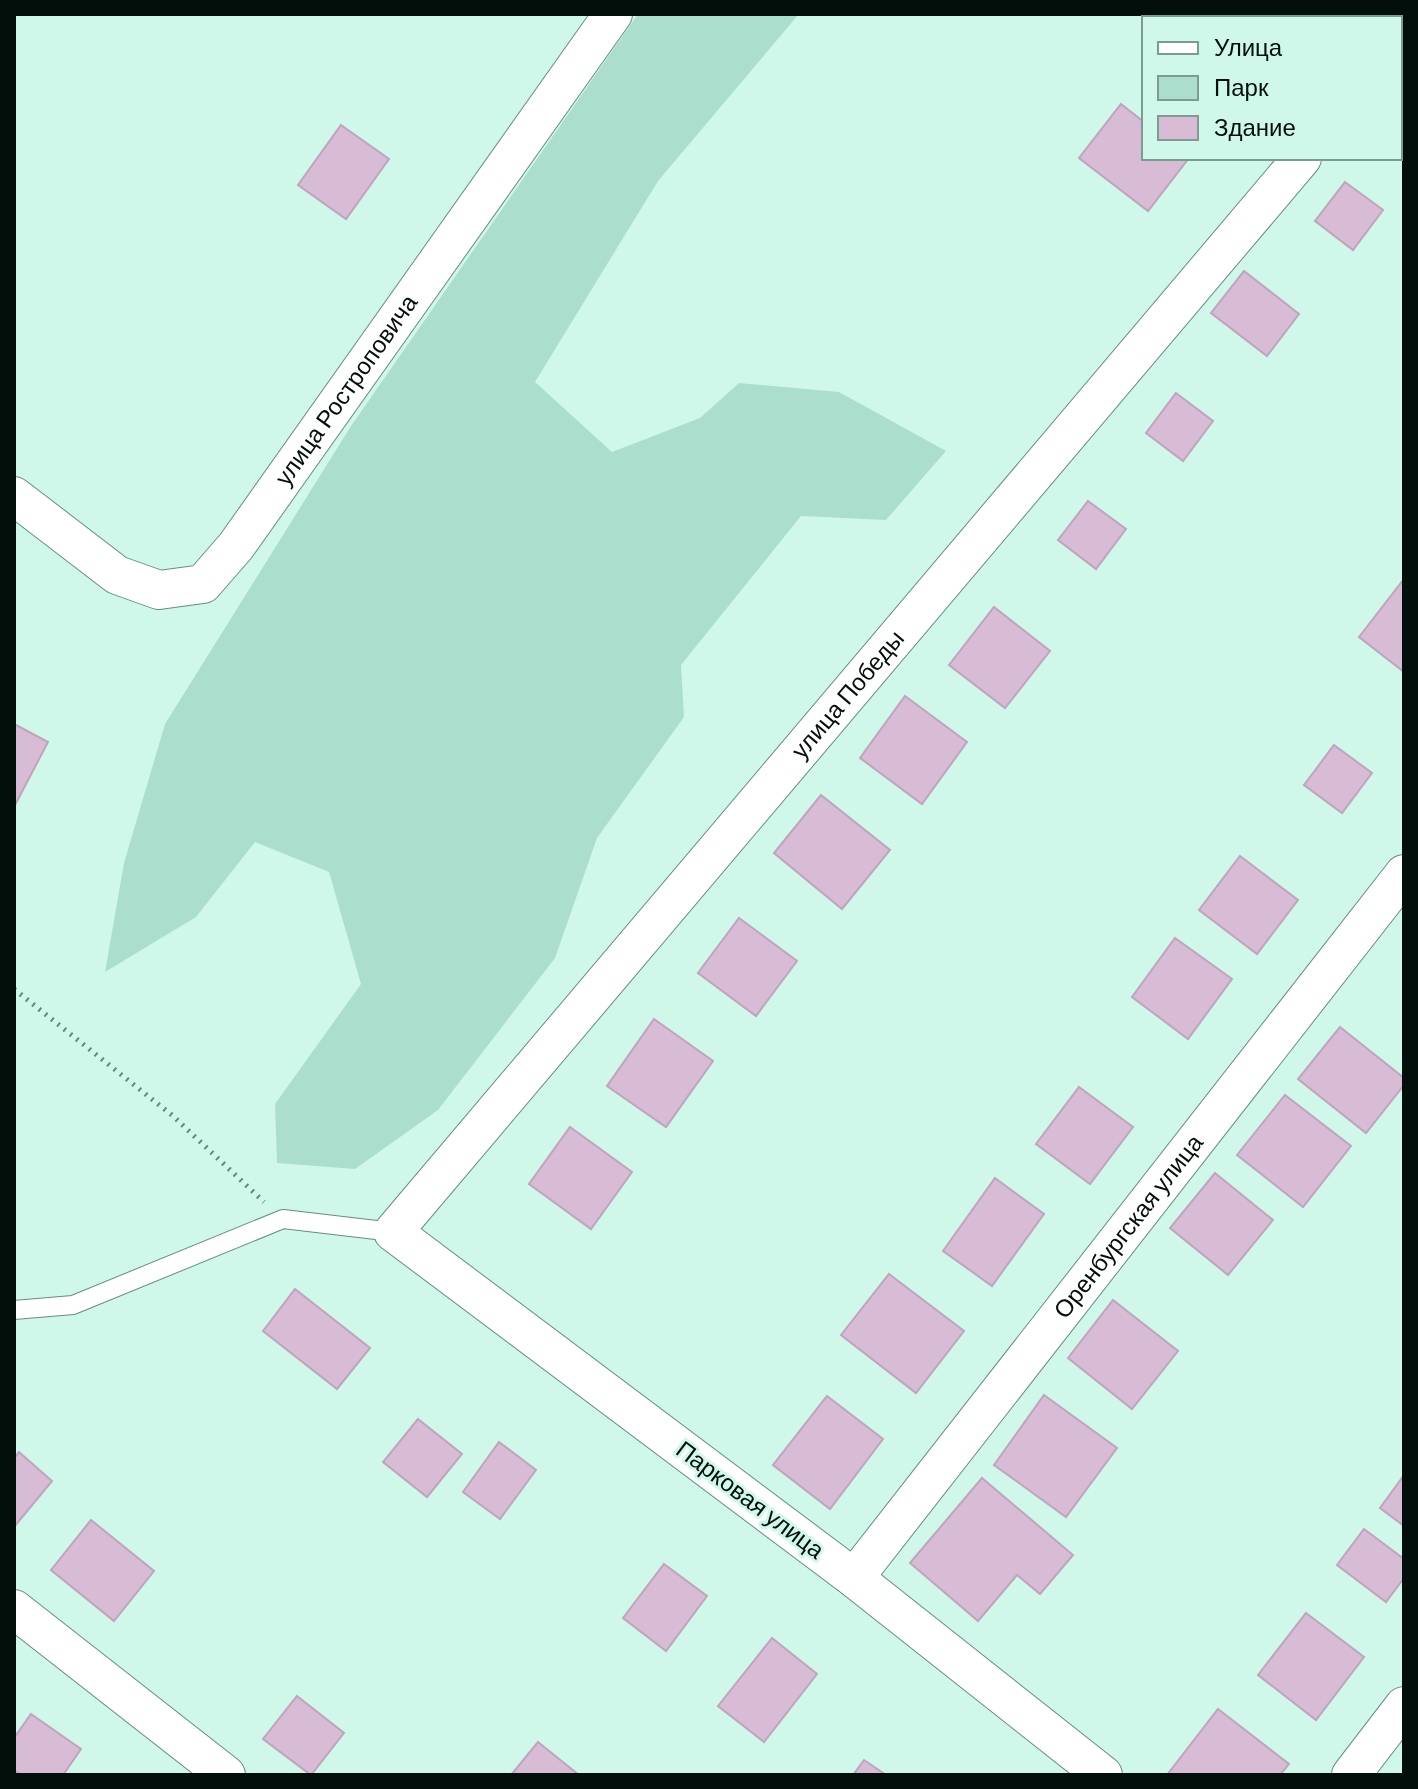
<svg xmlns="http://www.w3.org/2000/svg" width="1418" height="1789" font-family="Barlow,sans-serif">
	<rect width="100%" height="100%" fill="#cff8ea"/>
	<polygon fill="#acdece" points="638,14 799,14 658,181 535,382 612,452 700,418 739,383 839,392 946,451 886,520 801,516 681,665 684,717 597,838 555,958 438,1110 355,1169 277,1163 275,1104 361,984 329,872 255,842 196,917 105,972 124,863 165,724 351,426"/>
	<g fill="#d8bcd5" stroke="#bfa4bc" stroke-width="2">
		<polygon points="1121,104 1144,122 1144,158 1189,158 1148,211 1079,158"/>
		<polygon points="341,125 389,159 346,219 298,185"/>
		<polygon points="1345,182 1383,210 1353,250 1315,221"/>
		<polygon points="1244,271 1299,314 1267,356 1211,313"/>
		<polygon points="1176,393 1213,421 1183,461 1146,433"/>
		<polygon points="1088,501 1126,529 1096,569 1058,540"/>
		<polygon points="1404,579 1404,672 1359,637"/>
		<polygon points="994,607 1050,651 1005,708 949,665"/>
		<polygon points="905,696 967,742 922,804 860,758"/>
		<polygon points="14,724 48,742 14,807"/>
		<polygon points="1334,745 1372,773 1342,813 1304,785"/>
		<polygon points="821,795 890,850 842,909 774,853"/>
		<polygon points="1240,856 1298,900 1257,954 1199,910"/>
		<polygon points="739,918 797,961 756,1016 698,973"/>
		<polygon points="1175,938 1232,979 1188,1039 1132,997"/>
		<polygon points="654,1019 713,1061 666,1127 607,1086"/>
		<polygon points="1340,1027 1404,1078 1404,1085 1366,1133 1298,1079"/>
		<polygon points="1079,1087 1133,1127 1090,1184 1036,1144"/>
		<polygon points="1285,1095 1351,1146 1303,1207 1237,1155"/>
		<polygon points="570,1127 632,1172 591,1229 529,1184"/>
		<polygon points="1215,1173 1273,1220 1228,1275 1170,1228"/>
		<polygon points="995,1178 1044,1214 992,1286 943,1251"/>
		<polygon points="889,1274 964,1331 916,1393 841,1335"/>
		<polygon points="295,1289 370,1348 337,1389 263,1331"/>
		<polygon points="1113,1300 1178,1351 1132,1409 1068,1358"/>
		<polygon points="1044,1395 1117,1448 1066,1517 994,1465"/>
		<polygon points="827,1396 883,1439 830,1509 773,1465"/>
		<polygon points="418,1419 462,1454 427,1497 383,1462"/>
		<polygon points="499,1442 536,1470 500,1519 463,1492"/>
		<polygon points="19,1452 52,1481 14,1527 14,1458"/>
		<polygon points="1404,1475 1404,1526 1380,1508"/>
		<polygon points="982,1478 1073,1555 1040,1594 1017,1575 978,1621 910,1563"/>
		<polygon points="91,1520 154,1571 114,1621 51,1570"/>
		<polygon points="1364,1529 1404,1559 1404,1578 1386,1602 1337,1565"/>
		<polygon points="664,1564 707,1596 666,1651 623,1618"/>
		<polygon points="1306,1613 1364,1657 1316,1720 1258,1675"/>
		<polygon points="772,1638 817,1674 764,1742 718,1706"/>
		<polygon points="297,1696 344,1733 311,1775 263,1739"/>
		<polygon points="1218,1709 1289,1764 1280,1775 1167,1775"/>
		<polygon points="31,1714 81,1749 63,1775 22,1775 14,1770 14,1738"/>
		<polygon points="538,1742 579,1775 511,1775"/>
		<polygon points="864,1760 886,1775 853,1775"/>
	</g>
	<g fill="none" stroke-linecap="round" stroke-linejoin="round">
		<g stroke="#678d80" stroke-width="20">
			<polyline id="lane" points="14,1310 73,1305 283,1219 393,1232"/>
		</g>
		<g stroke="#678d80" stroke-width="40">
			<g id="street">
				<polyline points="1400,42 1404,38"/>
				<path id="s1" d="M14,496l103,79 42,15 44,-6 33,-38 377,-532"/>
				<path id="s2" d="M854,1578l550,-704"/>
				<polyline points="14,1609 226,1775"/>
				<path id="s3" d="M1103,1775l-249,-197 -461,-346 909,-1074"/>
				<polyline points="1351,1775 1404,1706"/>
			</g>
		</g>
		<g stroke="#678d80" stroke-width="46">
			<polyline id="secondary" points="1386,14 1390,18"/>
		</g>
		<polyline stroke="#6a857c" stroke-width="5" stroke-dasharray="2 6" stroke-linecap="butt" points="14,989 173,1116 264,1202"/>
		<use href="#lane" stroke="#fff" stroke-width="18"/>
		<use href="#street" stroke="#fff" stroke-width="38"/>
		<use href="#secondary" stroke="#fff" stroke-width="44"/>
	</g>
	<g text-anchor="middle" stroke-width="6" stroke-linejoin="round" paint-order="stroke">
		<g font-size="24" fill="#020f0b" stroke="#cff8ea">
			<text dy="8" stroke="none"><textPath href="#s1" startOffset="460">улица Ростроповича</textPath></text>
			<text dy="8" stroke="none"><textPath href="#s3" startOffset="1598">улица Победы</textPath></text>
			<text dy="8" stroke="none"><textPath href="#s2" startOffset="446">Оренбургская улица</textPath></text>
			<text transform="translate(750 1500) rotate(37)" y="8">Парковая улица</text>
		</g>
	</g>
	<rect width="1418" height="1789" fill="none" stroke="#020f0b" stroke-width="32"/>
	<rect x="1142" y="16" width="260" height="144" fill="#cff8ea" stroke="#7d9b91" stroke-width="2"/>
	<rect x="1158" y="42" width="40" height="12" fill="#ffffff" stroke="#7d9b91" stroke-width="2"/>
	<text x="1214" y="56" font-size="24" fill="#020f0b">Улица</text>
	<rect x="1158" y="76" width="40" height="24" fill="#acdece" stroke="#7d9b91" stroke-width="2"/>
	<text x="1214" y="96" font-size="24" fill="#020f0b">Парк</text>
	<rect x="1158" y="116" width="40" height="24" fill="#d8bcd5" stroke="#7d9b91" stroke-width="2"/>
	<text x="1214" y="136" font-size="24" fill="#020f0b">Здание</text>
</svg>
